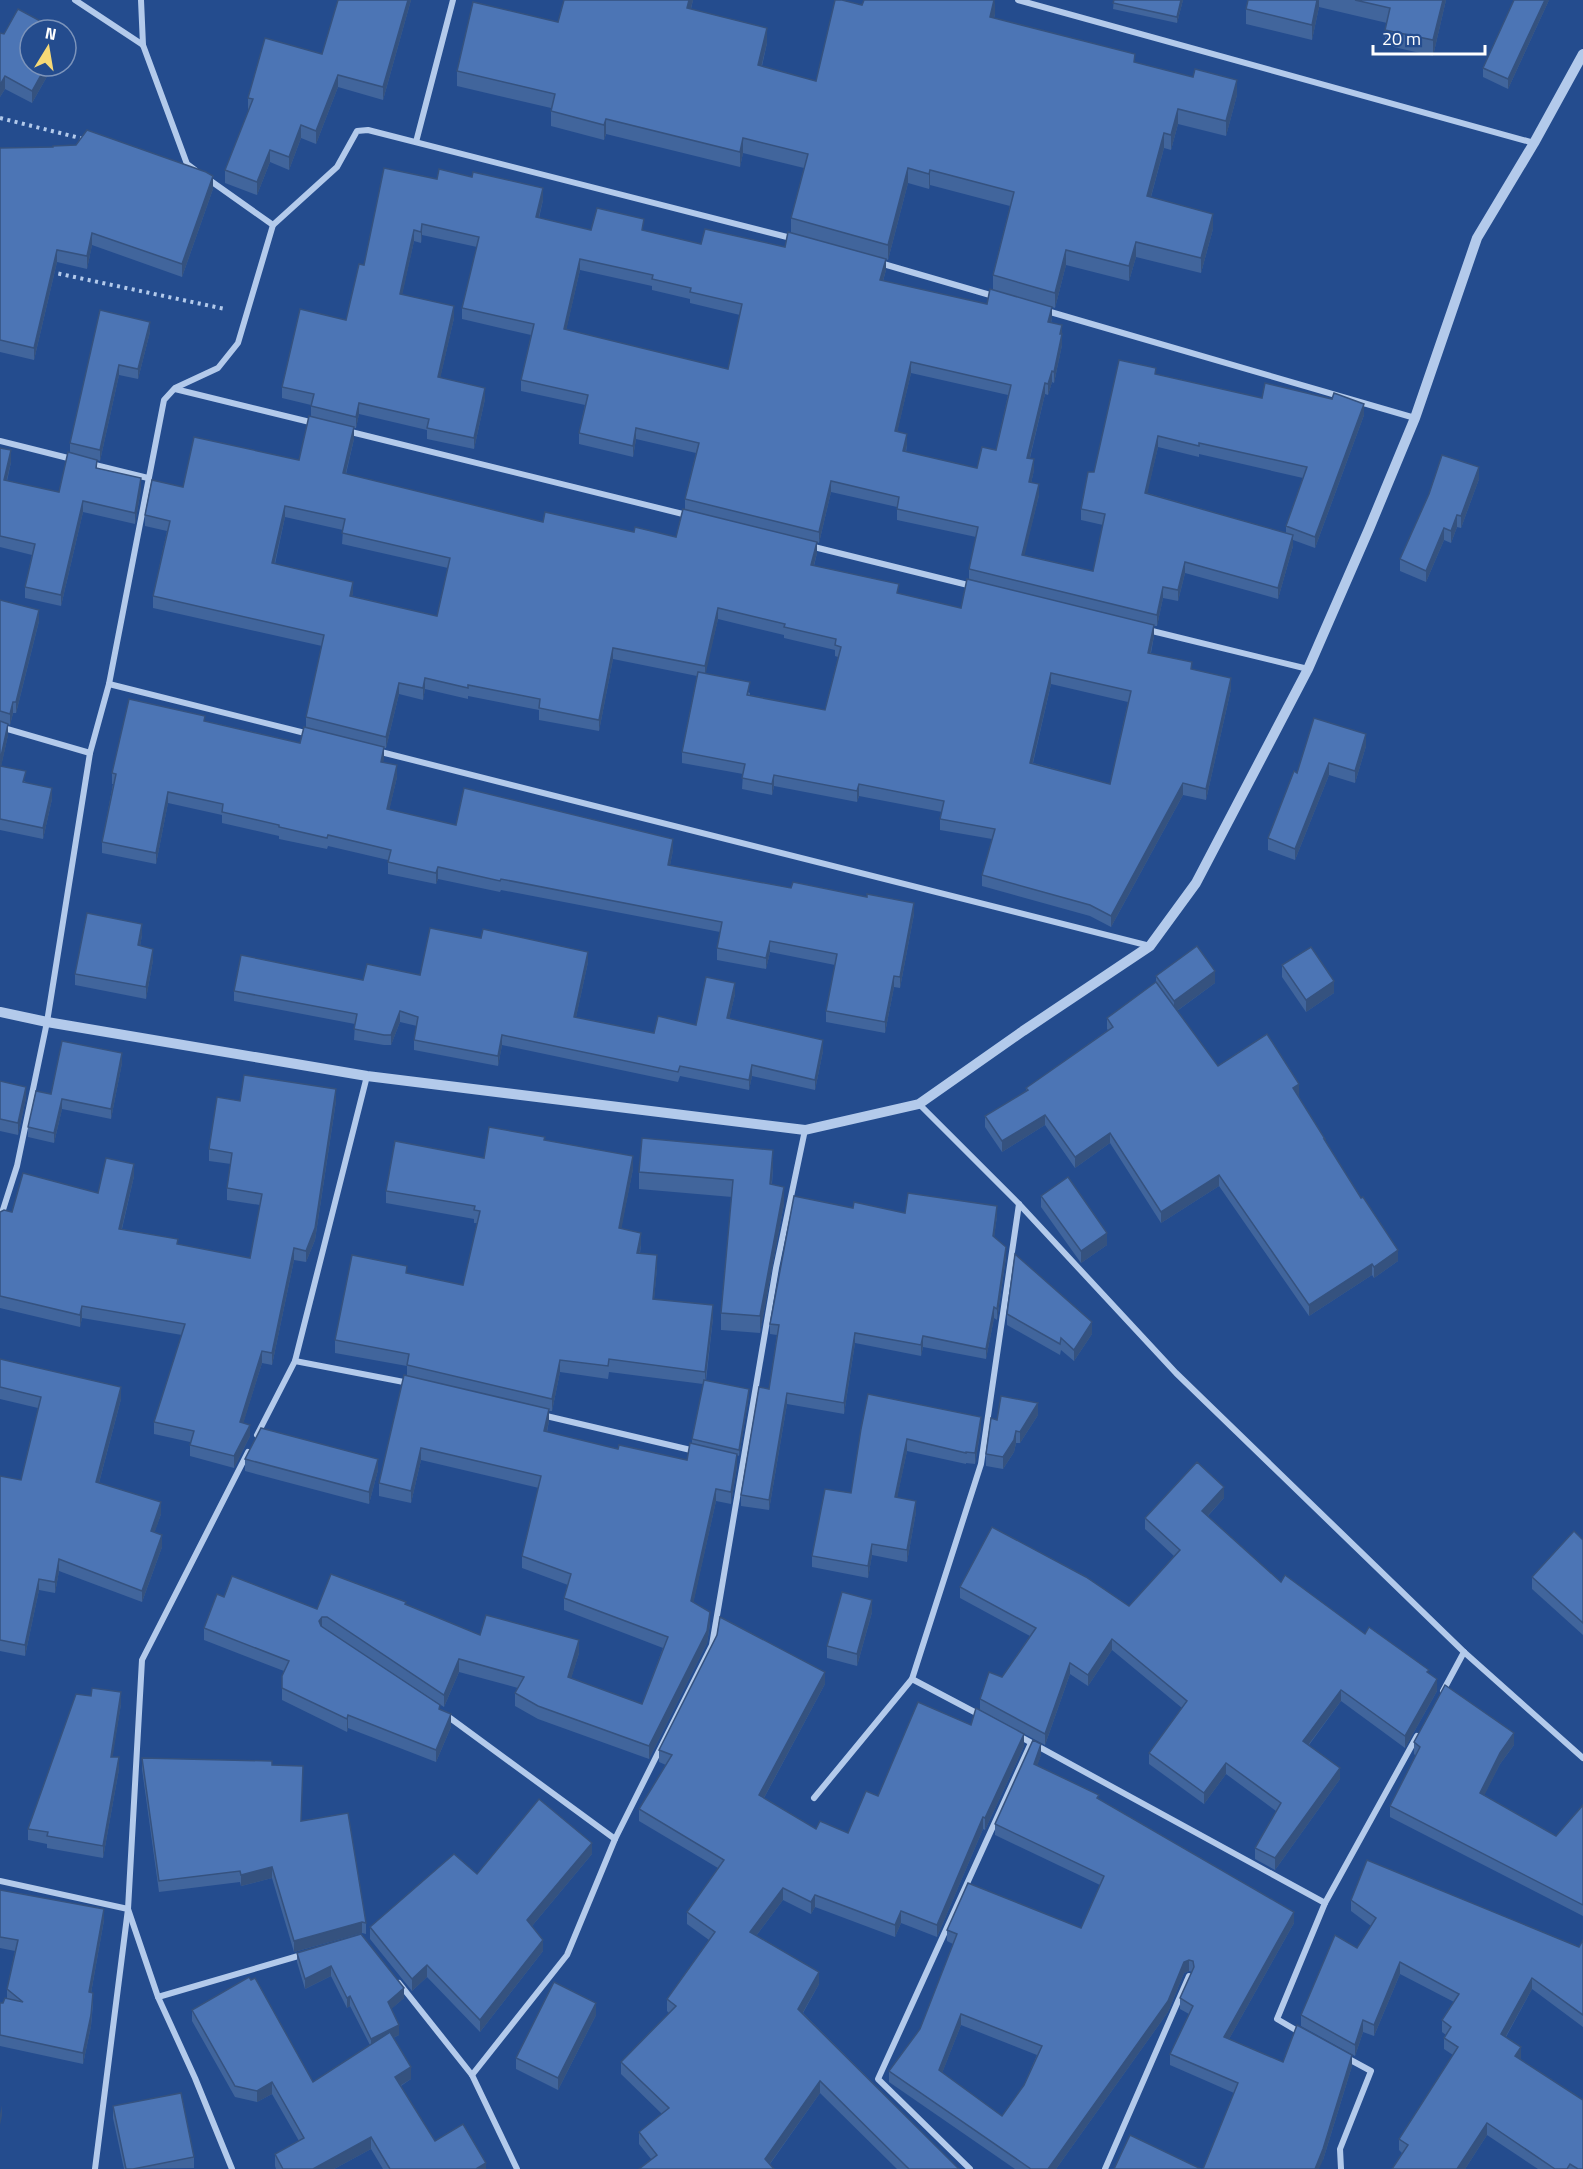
<svg xmlns="http://www.w3.org/2000/svg" width="1583" height="2169" font-family="'Titillium Web',sans-serif">
	<rect width="100%" height="100%" fill="#244c8e"/>
	<g fill="none" stroke-linecap="round" stroke-linejoin="round">
		<g stroke="#b3caeb" stroke-width="4" stroke-dasharray="3 4.5" stroke-linecap="butt">
			<polyline points="0,118 84,139"/>
			<polyline points="51,272 225,309"/>
		</g>
		<g stroke="#b3caeb" stroke-width="6">
			<polyline points="75,0 143,45 187,164 195,170"/>
			<polyline points="141,0 143,45"/>
			<polyline points="1018,0 1534,143"/>
			<polyline points="416,142 453,0"/>
			<polyline points="208,179 273,225"/>
			<polyline points="880,263 997,297"/>
			<polyline points="1047,311 1415,418"/>
			<polyline points="175,389 314,423"/>
			<polyline points="347,431 687,515"/>
			<polyline points="0,441 72,459"/>
			<polyline points="91,464 148,478"/>
			<polyline points="810,546 972,586"/>
			<polyline points="1148,630 1308,669"/>
			<polyline points="109,684 309,734"/>
			<polyline points="0,727 90,753"/>
			<polyline points="377,751 1150,946"/>
			<polyline points="919,1104 1019,1204 1176,1373 1464,1652 1583,1758"/>
			<polyline points="0,1219 17,1166 47,1022 90,753 109,684 164,400 175,388 218,368 238,343 273,225 337,167 357,131 368,130 795,239"/>
			<polyline points="295,1361 409,1383"/>
			<polyline points="542,1415 695,1451"/>
			<polyline points="257,1435 295,1361 367,1076"/>
			<polyline points="912,1679 982,1716"/>
			<polyline points="1443,1691 1464,1652"/>
			<polyline points="446,1715 615,1839"/>
			<polyline points="1017,1735 1325,1903"/>
			<polyline points="814,1798 912,1679 981,1464 1019,1204"/>
			<polyline points="0,1881 128,1909 95,2169"/>
			<polyline points="399,1983 472,2075 517,2169"/>
			<polyline points="158,1997 305,1954"/>
			<polyline points="1301,2033 1277,2019 1325,1903 1417,1736"/>
			<polyline points="472,2075 567,1955 615,1839 712,1645 776,1268 805,1130"/>
			<polyline points="232,2169 195,2078 158,1997 128,1909 142,1660 248,1452"/>
			<polyline points="970,2169 878,2079 1031,1743"/>
			<polyline points="1105,2169 1189,1976"/>
			<polyline points="1341,2169 1340,2149 1371,2071 1347,2058"/>
		</g>
		<polyline stroke="#b3caeb" stroke-width="10" points="0,1012 47,1022 367,1076 805,1130 919,1104 1023,1031 1150,946 1196,883 1308,669 1369,529 1415,418 1477,238 1534,143 1583,54"/>
	</g>
	<g fill="#41659c" fill-rule="evenodd">
		<polygon points="338,0 411,0 383,100 338,87 316,144 301,138 289,170 270,162 257,195 225,183 225,170 249,111 248,111 248,98 322,54"/>
		<path d="M564,0h129l-2,9 76,34 -5,23 54,15 46,-76 133,9 -1,4 243,77 -11,41 -48,-12 -7,26 -7,-2 -13,49 62,32 -12,44 -65,-16 -7,24 -63,-16 -11,43 -3,-1v11l-1,5 11,2v20l-8,38 -2,-1 -4,13 -3,-1 -15,64 4,12 -3,13 8,12 -15,60 69,16 10,-46 -22,-5v-11l13,-37 62,-98 106,24 102,17 -49,133 -22,-8v6l-15,53 -93,-26 -7,28 -15,-3 -6,28h-3v10l-3,17 41,16 39,20 -25,111 -23,-5 -72,132 -21,-11 -108,-30v-11l10,-36 -52,-9v-11l2,-7 -83,-16 -2,6 -83,-16 -2,9 -30,-6 1,-15 -61,-11v-11l15,-76 -84,-17 -14,72 -60,-11v-10l-71,-14v3l-43,-10 -2,11 -24,-6 -13,54h-2l-1,14 14,15 -8,33 67,15 217,25 -3,15 244,49 -14,74 -6,-1 -9,46 -59,-11v-11l9,-46 -65,-13 -4,17 -49,-9v-12l3,-16 -219,-42 -1,2 -62,-13 -2,5 -48,-10v-14l-60,-14 -1,3 -48,-10v-3l-57,-13v-8l-54,-12 -12,61 -54,-11v-11l11,-58h-1v-11l93,-52 95,22 6,-15v-11l16,-71 -169,-38v-12l14,-65 -22,-5v-11l38,-28 116,-27 12,-43v-12l-29,-7v-11l64,-67 18,-55 20,-97 159,32 -4,18 52,12 53,1 57,13 84,3 6,-15v-14l13,-50 -61,-15 -3,14 -134,-33 -2,6 -53,-14v-18l-94,-22v-15l101,-49zM908,183l21,6 1,-4 80,21 -17,69v15l-6,14 -104,-23 3,-11v-11l2,1zM422,235l55,12 -15,61v11l69,16 -10,45v11l64,14 -6,28v11l54,13 3,-18 60,14 -11,46v10l-9,28 -133,-15 -197,-48 8,-35v-11h2l3,-14 68,16v9l47,10 11,-50 -45,-21 14,-60 -52,-24 12,-53 7,2zM580,270l72,16v4l38,9v4l50,12 -12,54 -162,-39zM911,373l97,22 -12,55 -19,18 -71,-16 1,-7 -10,-13zM1158,447l41,10v-3l104,24 -17,48v7l-139,-40zM831,492l66,15v13l79,17 -7,32v10l-8,29 -62,-14 -85,-28 3,-13v-11l2,1zM285,517l58,13 -1,14 106,24 -11,48 -85,-20 1,-3 -78,-29zM718,619l66,16v3l51,12v6l3,1 -13,53 -75,-15v-2l-45,-20zM1051,684l77,18 -18,82 -77,-21z"/>
		<polygon points="1114,0 1183,0 1177,23 1113,9"/>
		<polygon points="1248,0 1446,0 1433,56 1385,45 1385,30 1387,23 1319,7 1312,40 1246,24 1246,9"/>
		<polygon points="1549,0 1508,89 1483,77 1483,68"/>
		<polygon points="0,33 30,66 53,66 32,103 5,89 0,97"/>
		<polygon points="0,148 213,189 182,277 92,245 87,269 57,262 34,360 0,352"/>
		<polygon points="100,310 150,332 138,379 119,375 100,461 97,460 97,468 141,489 135,524 83,512 61,606 25,598 25,587 32,555 0,547 0,448 11,462 7,481 59,492 70,453 70,443"/>
		<polygon points="1479,479 1461,528 1457,527 1451,543 1444,540 1426,582 1400,571 1400,559"/>
		<polygon points="0,600 39,621 16,713 13,713 10,725 8,724 8,735 1,766 52,799 43,839 0,830"/>
		<polygon points="1366,746 1355,783 1329,775 1295,860 1268,850 1268,838 1297,773"/>
		<polygon points="142,935 140,946 153,960 146,999 75,985 75,974"/>
		<polygon points="588,962 576,1017 654,1033 696,1025 735,994 729,1019 823,1051 815,1090 752,1076 749,1090 680,1076 678,1082 502,1045 498,1066 414,1050 414,1040 417,1026 400,1022 391,1045 384,1045 354,1040 355,1024 234,1001 234,991 420,975"/>
		<polygon points="1282,965 1334,993 1306,1012 1282,977"/>
		<polygon points="1156,976 1215,983 1177,1011 1218,1066 1299,1095 1298,1096 1325,1142 1398,1261 1374,1278 1372,1275 1309,1316 1219,1186 1161,1223 1110,1143 1075,1168 1045,1125 1002,1152 985,1127 985,1116 1026,1091 1026,1088 1108,1030 1107,1029 1107,1018 1156,982"/>
		<polygon points="122,1063 111,1119 62,1109 54,1143 28,1137 28,1127 51,1094"/>
		<polygon points="0,1081 26,1098 18,1135 0,1131"/>
		<polygon points="240,1101 336,1101 315,1240 306,1262 294,1260 272,1365 262,1363 243,1423 250,1436 234,1468 190,1456 190,1442 154,1434 154,1422 182,1335 82,1318 80,1327 0,1308 0,1212 12,1212 98,1193 134,1176 122,1229 178,1244 250,1258 260,1205 227,1200 227,1188 231,1164 209,1161 209,1149"/>
		<path d="M545,1140l88,29 -12,59 20,17 -1,8 17,15 -3,31 59,19 -7,63 43,14 -10,61 -2,-1v11l-6,38 -15,-3 -23,102 17,21 -3,19 -58,116 -111,-40 -23,-13v-13l3,-5 -59,-16 -15,35 -118,-77 114,80 11,17 -15,35 -88,-34 -1,4 -65,-32v-24l2,-5 -80,-31v-12l20,-31 93,12 89,-4 74,30 99,18 -8,25 71,26 21,-56 -99,-38v-12l4,-13 -46,-17v-12l17,-68 -118,-28 -10,43 -32,-7v-13l28,-107v-10l-72,-13v-13l72,-67 56,12 14,-62h-3v-4l-88,-16v-12l98,-33zM560,1372l48,7 1,-7 94,12 -11,55v4l-5,17 -69,-11 -71,-17 2,-11v-10h3z"/>
		<polygon points="773,1167 772,1184 784,1204 760,1333 721,1330 721,1313 732,1197 639,1189 639,1172"/>
		<polygon points="1041,1196 1107,1245 1081,1263 1041,1207"/>
		<polygon points="853,1208 905,1213 997,1216 994,1237 1006,1257 997,1320 994,1318 986,1359 923,1347 921,1356 855,1343 844,1414 787,1404 769,1510 741,1506 741,1495 769,1389 777,1335 770,1334 770,1324"/>
		<polygon points="1007,1314 1092,1334 1074,1361 1061,1350 1060,1355 1007,1325"/>
		<polygon points="0,1359 121,1399 99,1483 161,1514 154,1533 162,1547 142,1602 59,1571 55,1593 39,1590 25,1656 0,1651 0,1476 21,1480 38,1408 0,1399"/>
		<polygon points="1038,1415 1020,1443 1016,1443 1014,1452 1003,1469 986,1466 986,1454 997,1420"/>
		<polygon points="981,1428 975,1464 966,1463 966,1464 907,1451 897,1497 916,1512 907,1562 872,1555 868,1578 812,1567 812,1556 851,1493 861,1429"/>
		<polygon points="245,1459 378,1470 369,1504 245,1471"/>
		<polygon points="1224,1498 1208,1516 1281,1582 1429,1674 1437,1691 1405,1748 1341,1701 1309,1745 1340,1779 1275,1870 1255,1859 1255,1848 1276,1811 1226,1774 1204,1804 1149,1764 1149,1753 1182,1708 1112,1650 1088,1686 1070,1674 1045,1745 980,1710 980,1699 1002,1677 1030,1636 960,1598 960,1587 1129,1606 1174,1556 1145,1529 1145,1518"/>
		<polygon points="1583,1540 1583,1635 1532,1589 1532,1577"/>
		<polygon points="872,1612 857,1666 827,1658 827,1646"/>
		<polygon points="825,1684 764,1798 816,1829 848,1833 878,1796 971,1725 1024,1746 985,1830 983,1829 937,1937 901,1923 895,1937 815,1907 811,1914 783,1900 756,1936 819,1984 803,2013 959,2169 897,2169 820,2093 770,2164 651,2159 639,2144 639,2132 662,2114 621,2074 621,2062 669,2013 667,2011 667,1999 709,1940 687,1924 687,1912 718,1868 639,1821 639,1809 666,1765 659,1762 659,1750"/>
		<polygon points="121,1704 112,1757 119,1769 103,1858 47,1848 47,1844 28,1840 28,1829"/>
		<polygon points="1414,1742 1514,1745 1500,1764 1484,1795 1556,1836 1583,1805 1583,1916 1390,1817 1390,1806 1416,1756 1414,1754"/>
		<path d="M1041,1755l-4,10 62,34 195,124 -65,116 54,23 69,4 -29,94 -89,-67 -64,-28v-11l19,-40 -9,-5v-11l12,-26 -3,-1 -5,2 -16,39 -112,157h-41l-126,-87v-11l31,-42 33,-85 -6,-3v-11l134,-2 19,-43 -105,-50v-11zM961,2025l76,30 -13,30 -22,31 -60,-43z"/>
		<polygon points="142,1758 272,1765 301,1821 366,1923 366,1934 362,1933 294,1952 272,1878 241,1886 240,1882 159,1892 142,1769"/>
		<polygon points="592,1854 532,1926 543,1951 480,2032 427,1977 412,1991 370,1939 370,1927 477,1874"/>
		<polygon points="0,1890 104,1920 91,1993 93,2004 91,2026 83,2064 0,2046 0,2003 3,2003 7,1998 7,1989 15,1951 0,1948"/>
		<polygon points="1351,1900 1579,1947 1583,1940 1583,2027 1532,1989 1506,2037 1521,2058 1520,2059 1583,2169 1538,2169 1487,2135 1465,2169 1392,2169 1402,2153 1399,2150 1399,2139 1453,2055 1444,2049 1444,2038 1446,2035 1442,2032 1442,2020 1454,2002 1400,1974 1374,2036 1363,2032 1355,2056 1301,2026 1301,2015 1357,1948 1371,1926 1351,1911"/>
		<polygon points="297,1953 404,1998 391,2009 399,2035 393,2038 411,2079 401,2086 435,2141 486,2169 383,2169 371,2149 334,2169 276,2169 275,2166 275,2154 299,2141 272,2094 257,2102 235,2097 192,2021 192,2010 313,2082 370,2045 350,2006 347,2008 331,1976 305,1989 297,1962"/>
		<polygon points="596,2015 558,2090 516,2069 516,2058"/>
		<polygon points="113,2106 194,2157 194,2168 124,2169 113,2118"/>
	</g>
	<g fill="#35527f">
		<polygon points="408,0 411,0 383,100 383,87"/>
		<polygon points="689,0 693,0 687,23 687,8"/>
		<polygon points="995,0 995,14 990,32 990,17"/>
		<polygon points="1181,0 1183,0 1177,23 1177,17"/>
		<polygon points="1317,0 1319,0 1319,7 1312,40 1312,25"/>
		<polygon points="1443,0 1446,0 1433,56 1433,40"/>
		<polygon points="1545,0 1549,0 1508,89 1508,79"/>
		<polygon points="767,28 767,43 758,80 758,65"/>
		<polygon points="46,66 53,66 32,103 32,91"/>
		<polygon points="338,75 338,87 316,144 316,131"/>
		<polygon points="5,76 5,89 0,97 0,85"/>
		<polygon points="1237,80 1237,95 1226,136 1226,121"/>
		<polygon points="1178,109 1178,124 1171,150 1171,135"/>
		<polygon points="606,119 606,134 604,140 604,125"/>
		<polygon points="301,125 301,138 289,170 289,157"/>
		<polygon points="1164,133 1164,148 1147,211 1147,196"/>
		<polygon points="743,138 743,153 740,167 740,152"/>
		<polygon points="270,150 270,162 257,195 257,182"/>
		<polygon points="908,168 908,183 888,260 888,245"/>
		<polygon points="930,170 930,185 929,189 929,174"/>
		<polygon points="213,176 213,189 182,277 182,264"/>
		<polygon points="543,188 543,200 536,228 536,217"/>
		<polygon points="1213,214 1213,229 1201,273 1201,258"/>
		<polygon points="422,224 422,235 421,243 421,232"/>
		<polygon points="414,230 414,241 400,305 400,294"/>
		<polygon points="92,233 92,245 87,269 87,256"/>
		<polygon points="1136,242 1136,257 1129,281 1129,266"/>
		<polygon points="57,250 57,262 34,360 34,348"/>
		<polygon points="1066,250 1066,265 1055,308 1055,293"/>
		<polygon points="580,259 580,270 564,340 564,329"/>
		<polygon points="886,259 886,270 880,291 880,280"/>
		<polygon points="454,306 454,318 438,388 438,377"/>
		<polygon points="1052,307 1052,318 1048,333 1048,322"/>
		<polygon points="150,322 150,332 138,379 138,369"/>
		<polygon points="1062,325 1062,345 1054,383 1054,372"/>
		<polygon points="911,362 911,373 895,442 895,431"/>
		<polygon points="119,365 119,375 100,461 100,450"/>
		<polygon points="1052,371 1052,382 1048,395 1048,384"/>
		<polygon points="1045,383 1045,394 1027,469 1027,458"/>
		<polygon points="485,388 485,399 474,449 474,438"/>
		<polygon points="359,403 359,414 356,428 356,417"/>
		<polygon points="1364,404 1364,415 1315,548 1315,537"/>
		<polygon points="354,427 354,439 343,484 343,473"/>
		<polygon points="636,428 636,439 633,457 633,446"/>
		<polygon points="907,434 907,445 903,462 903,451"/>
		<polygon points="1158,436 1158,447 1145,504 1145,493"/>
		<polygon points="11,450 11,462 4,491 4,480"/>
		<polygon points="1034,459 1034,470 1029,493 1029,482"/>
		<polygon points="1479,467 1479,479 1461,528 1461,516"/>
		<polygon points="141,478 141,489 135,524 135,513"/>
		<polygon points="831,481 831,492 819,543 819,532"/>
		<polygon points="1039,484 1039,495 1022,566 1022,555"/>
		<polygon points="83,501 83,512 61,606 61,595"/>
		<polygon points="285,506 285,517 272,574 272,563"/>
		<polygon points="1457,515 1457,527 1451,543 1451,531"/>
		<polygon points="1444,528 1444,540 1426,582 1426,571"/>
		<polygon points="1293,535 1293,546 1278,599 1278,588"/>
		<polygon points="817,542 817,553 811,576 811,565"/>
		<polygon points="1185,562 1185,573 1178,601 1178,590"/>
		<polygon points="353,582 353,593 350,607 350,596"/>
		<polygon points="1163,587 1163,598 1157,626 1157,615"/>
		<polygon points="718,608 718,619 705,677 705,666"/>
		<polygon points="39,610 39,621 16,713 16,702"/>
		<polygon points="1154,625 1154,636 1148,664 1148,653"/>
		<polygon points="613,648 613,659 599,731 599,720"/>
		<polygon points="1051,673 1051,684 1030,774 1030,763"/>
		<polygon points="425,678 425,689 423,700 423,688"/>
		<polygon points="1231,678 1231,689 1206,800 1206,789"/>
		<polygon points="399,683 399,694 386,748 386,737"/>
		<polygon points="13,702 13,713 10,725 10,714"/>
		<polygon points="8,724 8,735 0,772 0,761"/>
		<polygon points="1366,734 1366,746 1355,783 1355,771"/>
		<polygon points="384,747 384,759 381,773 381,762"/>
		<polygon points="1329,763 1329,775 1295,860 1295,849"/>
		<polygon points="397,765 397,777 387,820 387,809"/>
		<polygon points="774,775 774,786 772,795 772,784"/>
		<polygon points="1183,783 1183,795 1111,927 1111,916"/>
		<polygon points="859,784 859,796 857,802 857,791"/>
		<polygon points="52,788 52,799 43,839 43,828"/>
		<polygon points="168,792 168,803 156,864 156,853"/>
		<polygon points="673,839 673,850 668,876 668,865"/>
		<polygon points="438,867 438,879 436,884 436,873"/>
		<polygon points="914,903 914,914 900,988 900,977"/>
		<polygon points="142,924 142,935 138,957 138,945"/>
		<polygon points="770,941 770,952 766,969 766,958"/>
		<polygon points="153,949 153,960 146,999 146,987"/>
		<polygon points="588,952 588,962 574,1027 574,1017"/>
		<polygon points="1215,971 1215,983 1174,1013 1174,1001"/>
		<polygon points="894,976 894,987 885,1033 885,1022"/>
		<polygon points="1334,981 1334,993 1306,1012 1306,1000"/>
		<polygon points="735,983 735,994 727,1029 727,1018"/>
		<polygon points="400,1011 400,1022 391,1045 391,1035"/>
		<polygon points="502,1035 502,1045 498,1066 498,1056"/>
		<polygon points="823,1040 823,1051 815,1090 815,1080"/>
		<polygon points="122,1053 122,1063 111,1119 111,1109"/>
		<polygon points="752,1065 752,1076 749,1090 749,1080"/>
		<polygon points="1299,1084 1299,1095 1293,1099 1293,1088"/>
		<polygon points="26,1087 26,1098 18,1135 18,1123"/>
		<polygon points="336,1089 336,1101 315,1240 306,1262 306,1251"/>
		<polygon points="62,1099 62,1109 54,1143 54,1133"/>
		<polygon points="1045,1115 1045,1125 1002,1152 1002,1141"/>
		<polygon points="1110,1133 1110,1143 1075,1168 1075,1157"/>
		<polygon points="773,1150 773,1167 770,1201 770,1184"/>
		<polygon points="633,1156 633,1169 619,1241 619,1228"/>
		<polygon points="134,1164 134,1176 119,1240 119,1229"/>
		<polygon points="1219,1175 1219,1186 1161,1223 1161,1212"/>
		<polygon points="784,1187 784,1204 760,1333 760,1316"/>
		<polygon points="997,1206 997,1216 993,1246 993,1236"/>
		<polygon points="641,1233 641,1245 637,1266 637,1253"/>
		<polygon points="1107,1233 1107,1245 1081,1263 1081,1251"/>
		<polygon points="1006,1247 1006,1257 997,1320 997,1309"/>
		<polygon points="294,1248 294,1260 272,1365 272,1353"/>
		<polygon points="1398,1250 1398,1261 1374,1278 1374,1267"/>
		<polygon points="657,1255 657,1268 653,1311 653,1299"/>
		<polygon points="1372,1264 1372,1275 1309,1316 1309,1305"/>
		<polygon points="713,1305 713,1318 705,1384 705,1372"/>
		<polygon points="82,1306 82,1318 80,1327 80,1315"/>
		<polygon points="994,1307 994,1318 986,1359 986,1349"/>
		<polygon points="1092,1322 1092,1334 1074,1361 1074,1350"/>
		<polygon points="855,1333 855,1343 844,1414 844,1403"/>
		<polygon points="923,1336 923,1347 921,1356 921,1345"/>
		<polygon points="262,1351 262,1363 240,1434 240,1422"/>
		<polygon points="560,1360 560,1372 552,1411 552,1399"/>
		<polygon points="121,1387 121,1399 96,1494 96,1482"/>
		<polygon points="749,1389 749,1395 739,1456 739,1450"/>
		<polygon points="787,1393 787,1404 769,1510 769,1500"/>
		<polygon points="1038,1403 1038,1415 1020,1443 1020,1432"/>
		<polygon points="549,1409 549,1421 544,1443 544,1431"/>
		<polygon points="981,1417 981,1428 975,1464 975,1453"/>
		<polygon points="250,1425 250,1436 234,1468 234,1456"/>
		<polygon points="1016,1431 1016,1443 1014,1452 1003,1469 1003,1457"/>
		<polygon points="907,1439 907,1451 895,1508 895,1497"/>
		<polygon points="421,1448 421,1460 411,1503 411,1491"/>
		<polygon points="737,1454 737,1466 731,1504 731,1492"/>
		<polygon points="378,1459 378,1470 369,1504 369,1492"/>
		<polygon points="1224,1487 1224,1498 1202,1522 1202,1511"/>
		<polygon points="716,1489 716,1501 691,1614 691,1601"/>
		<polygon points="916,1501 916,1512 907,1562 907,1550"/>
		<polygon points="161,1502 161,1514 151,1543 151,1531"/>
		<polygon points="162,1535 162,1547 142,1602 142,1591"/>
		<polygon points="872,1544 872,1555 868,1578 868,1566"/>
		<polygon points="59,1559 59,1571 55,1593 55,1582"/>
		<polygon points="39,1579 39,1590 25,1656 25,1645"/>
		<polygon points="872,1600 872,1612 857,1666 857,1654"/>
		<polygon points="710,1612 710,1624 707,1643 649,1759 649,1746"/>
		<polygon points="322,1617 322,1629 319,1621"/>
		<polygon points="1112,1639 1112,1650 1088,1686 1088,1675"/>
		<polygon points="579,1640 579,1653 568,1689 568,1677"/>
		<polygon points="459,1659 459,1672 444,1707 444,1695"/>
		<polygon points="1070,1663 1070,1674 1045,1745 1045,1734"/>
		<polygon points="825,1672 825,1684 759,1807 759,1795"/>
		<polygon points="1437,1679 1437,1691 1405,1748 1405,1736"/>
		<polygon points="1341,1690 1341,1701 1303,1752 1303,1741"/>
		<polygon points="121,1692 121,1704 111,1768 111,1757"/>
		<polygon points="451,1714 451,1727 436,1762 436,1750"/>
		<polygon points="348,1715 348,1728 347,1732 347,1719"/>
		<polygon points="1514,1733 1514,1745 1500,1764 1480,1804 1480,1793 1500,1753"/>
		<polygon points="1024,1734 1024,1746 985,1830 985,1818"/>
		<polygon points="1041,1744 1041,1755 1034,1775 1034,1764"/>
		<polygon points="119,1757 119,1769 103,1858 103,1846"/>
		<polygon points="1226,1763 1226,1774 1204,1804 1204,1793"/>
		<polygon points="1340,1768 1340,1779 1275,1870 1275,1858"/>
		<polygon points="983,1817 983,1829 937,1937 937,1925"/>
		<polygon points="592,1843 592,1854 527,1932 527,1920"/>
		<polygon points="272,1867 272,1878 241,1886 241,1875"/>
		<polygon points="783,1888 783,1900 750,1944 750,1932"/>
		<polygon points="815,1895 815,1907 811,1914 811,1902"/>
		<polygon points="104,1909 104,1920 89,2004 89,1992"/>
		<polygon points="901,1911 901,1923 895,1937 895,1925"/>
		<polygon points="1294,1912 1294,1923 1224,2048 1224,2037"/>
		<polygon points="362,1922 362,1933 294,1952 294,1941"/>
		<polygon points="543,1940 543,1951 480,2032 480,2020"/>
		<polygon points="1189,1960 1189,1971 1184,1973 1168,2012 1056,2169 1048,2169 1184,1962"/>
		<polygon points="1400,1962 1400,1974 1374,2036 1374,2025"/>
		<polygon points="427,1965 427,1977 412,1991 412,1979"/>
		<polygon points="331,1966 331,1976 305,1989 305,1979"/>
		<polygon points="819,1972 819,1984 798,2021 798,2009"/>
		<polygon points="1532,1978 1532,1989 1501,2045 1501,2034"/>
		<polygon points="404,1988 404,1998 388,2012 388,2002"/>
		<polygon points="93,1993 91,2026 83,2064 83,2053"/>
		<polygon points="350,1996 350,2006 347,2008 347,1998"/>
		<polygon points="596,2003 596,2015 558,2090 558,2078"/>
		<polygon points="961,2014 961,2025 939,2081 939,2070"/>
		<polygon points="1363,2020 1363,2032 1355,2056 1355,2045"/>
		<polygon points="399,2025 399,2035 371,2049 371,2039"/>
		<polygon points="1521,2047 1521,2058 1515,2067 1515,2056"/>
		<polygon points="1352,2055 1352,2066 1323,2160 1319,2169 1315,2169"/>
		<polygon points="411,2067 411,2079 395,2089 395,2077"/>
		<polygon points="820,2081 820,2093 766,2169 765,2159"/>
		<polygon points="272,2082 272,2094 257,2102 257,2091"/>
		<polygon points="2,2105 2,2116 0,2125 0,2114"/>
		<polygon points="1487,2123 1487,2135 1465,2169 1457,2169"/>
		<polygon points="371,2137 371,2149 334,2169 313,2169"/>
		<polygon points="486,2163 486,2169 476,2169"/>
	</g>
	<g fill="#4c75b5" stroke="#35527f" stroke-width="1.5" fill-rule="evenodd">
		<polygon points="338,0 408,0 383,87 338,75 316,131 301,125 289,157 270,150 257,182 225,170 253,99 248,98 265,38 322,54"/>
		<polygon points="564,0 689,0 687,8 767,28 758,65 816,81 835,0 842,0 862,5 864,0 994,0 990,17 1135,54 1134,62 1193,77 1195,69 1237,80 1226,121 1178,109 1171,135 1164,133 1147,196 1213,214 1201,258 1136,242 1129,266 1066,250 1055,293 993,275 1014,192 930,170 929,174 908,168 888,245 791,218 808,154 743,138 740,152 606,119 604,125 551,111 555,94 457,71 473,2 558,22"/>
		<polygon points="1114,0 1181,0 1177,17 1113,3"/>
		<polygon points="1248,0 1317,0 1312,25 1246,9"/>
		<polygon points="1355,0 1443,0 1433,40 1385,30 1390,8"/>
		<polygon points="1514,0 1545,0 1508,79 1483,68"/>
		<polygon points="18,9 57,30 30,30 30,66 46,66 32,91 5,76 0,85 0,33 4,34"/>
		<polygon points="87,130 206,172 213,176 182,264 92,233 87,256 57,250 34,348 0,340 0,148 53,147 53,146 76,145"/>
		<path d="M384,168l53,11 2,-10 33,8 1,-5 70,16 -7,29 55,13 6,-22 47,11 -2,11 59,14 4,-15 80,18 3,-15 98,27 -6,21 107,24 3,-15 62,18 -4,15 14,3 -2,9h2l-8,38 -2,-1 -4,13 -3,-1 -18,75 7,1 -5,23 10,2 -17,71 71,16 12,-57 -24,-5 7,-37h6l25,-112 37,8 -1,6 107,24 3,-15 67,16 2,-6 30,11 -49,133 -29,-11 21,-59 -108,-24v3l-41,-10 -13,57 148,42 -15,53 -93,-26 -7,28 -15,-3 -6,28 -188,-46 9,-42 -81,-18 2,-12 -68,-16 -12,51 -134,-33 14,-56 -63,-15 -3,18 -54,-13 9,-38 -67,-15 13,-56 -72,-16 17,-71 -57,-13 -1,8 -7,-2 -14,64 54,12 -16,71 47,11 -11,50 -47,-10 2,-9 -70,-16 -3,14 -45,-11 3,-12 -32,-7 18,-78 46,11 13,-56 5,1zM580,259l73,16 -1,4 39,9 -1,4 52,12 -14,65 -164,-40zM911,362l100,23 -15,65 -14,-3 -5,21 -74,-17 4,-17 -12,-3z"/>
		<polygon points="100,310 150,322 138,369 119,365 100,450 70,443"/>
		<path d="M309,416l45,11 -11,46 200,49 2,-10 89,20 1,-5 41,10 7,-28 134,33 -6,23 88,19 -2,9 64,15 6,-29 187,46 -6,28 44,9 -1,7 40,9 -25,111 -23,-6 -72,133 -21,-11 -108,-30 13,-46 -55,-10 4,-18 -85,-17 -2,7 -83,-16 -2,9 -30,-6 3,-14 -63,-12 16,-80 52,10 -3,13 78,15 16,-63 -6,-2 1,-6 -52,-12 1,-3 -67,-16 -13,58 -92,-18 -14,72 -60,-12 1,-9 -72,-14v3l-43,-10 -2,10 -24,-5 -13,54 -80,-20 18,-82 -171,-39 17,-75 -25,-6 7,-35 31,7 11,-50 105,23zM285,506l60,13 -3,14 108,25 -13,58 -87,-20 3,-14 -81,-19zM1051,673l80,18 -21,93 -80,-21z"/>
		<polygon points="0,448 11,450 4,480 59,492 68,452 97,460 96,468 141,478 135,513 83,501 61,595 25,587 35,544 0,536"/>
		<polygon points="1442,455 1479,467 1461,516 1457,515 1451,531 1444,528 1426,571 1400,559 1429,494"/>
		<polygon points="0,600 39,610 16,702 13,702 10,714 0,711"/>
		<polygon points="129,699 205,716 204,721 300,743 304,727 384,747 381,762 397,765 387,809 456,825 464,788 673,839 668,865 791,888 793,882 867,897 867,894 914,903 900,977 894,976 885,1022 826,1011 837,954 770,941 766,958 717,948 722,922 501,879 500,881 438,867 436,873 388,862 391,850 328,835 327,838 279,827 279,825 222,812 223,804 168,792 156,853 102,842 116,774 112,773"/>
		<polygon points="1314,718 1366,734 1355,771 1329,763 1295,849 1268,838 1294,771 1297,773"/>
		<polygon points="0,721 8,724 0,761"/>
		<polygon points="0,766 26,771 23,782 52,788 43,828 0,819"/>
		<polygon points="87,913 142,924 138,945 153,949 146,987 75,974"/>
		<polygon points="430,928 481,938 483,929 588,952 574,1017 654,1033 658,1016 696,1025 706,977 735,983 727,1018 823,1040 815,1080 752,1065 749,1080 680,1066 678,1072 502,1035 498,1056 414,1040 418,1017 400,1011 391,1035 384,1035 354,1029 357,1014 234,991 241,955 363,980 367,964 420,975"/>
		<polygon points="1197,946 1215,971 1174,1001 1156,976"/>
		<polygon points="1311,947 1334,981 1306,1000 1282,965"/>
		<polygon points="1156,982 1218,1066 1267,1034 1299,1084 1293,1088 1325,1139 1324,1139 1361,1198 1363,1197 1398,1250 1374,1267 1372,1264 1309,1305 1219,1175 1161,1212 1110,1133 1075,1157 1045,1115 1002,1141 985,1116 1028,1090 1026,1088 1113,1027 1107,1018"/>
		<polygon points="62,1041 122,1053 111,1109 62,1099 54,1133 28,1127 36,1091 51,1094"/>
		<polygon points="244,1075 336,1089 315,1228 306,1251 294,1248 272,1353 262,1351 240,1422 250,1425 234,1456 190,1445 194,1431 154,1422 185,1324 82,1306 80,1315 0,1296 0,1212 4,1210 12,1212 23,1173 98,1193 106,1158 134,1164 119,1229 178,1239 177,1244 250,1258 262,1194 227,1188 232,1153 209,1149 217,1097 240,1101"/>
		<polygon points="0,1081 26,1087 18,1123 0,1119"/>
		<polygon points="489,1127 545,1137 544,1140 633,1156 619,1228 641,1233 637,1253 657,1255 653,1299 713,1305 705,1372 609,1359 608,1366 560,1360 552,1399 407,1365 409,1354 335,1340 352,1255 407,1266 406,1273 463,1285 480,1211 474,1210 475,1206 386,1191 395,1141 484,1158"/>
		<polygon points="642,1138 773,1150 770,1184 784,1187 760,1316 721,1313 733,1180 639,1172"/>
		<polygon points="1068,1177 1107,1233 1081,1251 1041,1196"/>
		<polygon points="908,1193 997,1206 993,1236 1006,1247 997,1309 994,1307 986,1349 923,1336 921,1345 855,1333 844,1403 787,1393 769,1500 741,1495 759,1387 769,1389 779,1325 770,1324 794,1196 853,1208 854,1202 905,1213"/>
		<polygon points="1015,1254 1092,1322 1074,1350 1061,1338 1060,1344 1007,1314"/>
		<polygon points="0,1359 121,1387 96,1482 161,1502 151,1531 162,1535 142,1591 59,1559 55,1582 39,1579 25,1645 0,1640 0,1476 21,1480 41,1397 0,1387"/>
		<polygon points="404,1375 549,1409 544,1431 618,1449 619,1445 687,1460 690,1443 737,1454 731,1492 716,1489 691,1601 710,1612 707,1631 649,1746 538,1706 515,1693 524,1677 459,1659 444,1695 327,1617 322,1617 319,1621 321,1626 440,1705 439,1709 451,1714 436,1750 348,1715 347,1719 282,1688 282,1676 289,1661 204,1628 217,1594 224,1597 232,1576 317,1609 331,1574 406,1602 405,1604 480,1635 486,1615 579,1640 568,1677 642,1704 668,1637 564,1598 571,1574 522,1556 541,1476 421,1448 411,1491 379,1483"/>
		<polygon points="704,1380 749,1389 739,1450 692,1439"/>
		<polygon points="868,1394 981,1417 975,1453 966,1452 966,1453 907,1439 895,1497 916,1501 907,1550 872,1544 868,1566 812,1556 825,1489 851,1493 861,1429"/>
		<polygon points="1001,1396 1038,1403 1020,1432 1016,1431 1014,1440 1003,1457 986,1454 991,1418 997,1420"/>
		<polygon points="261,1428 378,1459 369,1492 245,1459"/>
		<polygon points="1197,1462 1224,1487 1202,1511 1281,1582 1285,1575 1365,1634 1369,1627 1429,1670 1427,1672 1437,1679 1405,1736 1341,1690 1303,1741 1340,1768 1275,1858 1255,1848 1281,1803 1226,1763 1204,1793 1149,1753 1187,1701 1112,1639 1088,1675 1070,1663 1045,1734 980,1699 989,1672 1002,1677 1036,1628 960,1587 992,1527 1086,1577 1129,1606 1180,1550 1145,1518"/>
		<polygon points="1574,1531 1583,1540 1583,1623 1532,1577"/>
		<polygon points="842,1592 872,1600 857,1654 827,1646"/>
		<polygon points="720,1617 825,1672 759,1795 816,1829 820,1821 848,1833 866,1791 878,1796 918,1702 971,1725 976,1708 1024,1734 985,1818 983,1817 937,1925 901,1911 895,1925 815,1895 811,1902 783,1888 750,1932 819,1972 798,2009 959,2169 909,2169 820,2081 765,2159 774,2169 639,2169 657,2155 639,2132 669,2108 621,2062 676,2006 667,1999 715,1932 687,1912 724,1860 639,1809 672,1755 659,1750 717,1635"/>
		<polygon points="1445,1685 1514,1733 1500,1753 1480,1793 1556,1836 1583,1805 1583,1905 1390,1806 1420,1747 1414,1742"/>
		<polygon points="92,1688 121,1692 111,1757 119,1757 103,1846 47,1836 48,1832 28,1829 76,1694 91,1696"/>
		<path d="M1033,1740l8,4 -7,20 65,31 -2,3 197,114 -70,125 59,25 14,-37 55,30 -29,94 -8,20h-112l35,-86 -68,-29 23,-48 -13,-8 14,-31 -1,-6 -4,-1 -5,2 -16,39 -120,168h-17l-142,-98 31,-42 37,-95 -10,-4 21,-47 113,45 23,-52 -109,-52zM961,2014l81,32 -18,39 -22,31 -63,-46z"/>
		<polygon points="142,1758 272,1761 272,1765 303,1766 301,1821 348,1813 366,1923 362,1922 294,1941 272,1867 241,1875 240,1871 159,1881"/>
		<polygon points="539,1799 592,1843 527,1920 543,1940 480,2020 427,1965 412,1979 370,1927 454,1854 477,1874"/>
		<polygon points="1367,1860 1579,1947 1583,1940 1583,2015 1532,1978 1501,2034 1521,2047 1515,2056 1583,2100 1583,2169 1578,2169 1570,2164 1567,2169 1555,2169 1487,2123 1457,2169 1392,2169 1408,2145 1399,2139 1458,2047 1444,2038 1451,2027 1442,2020 1459,1994 1400,1962 1374,2025 1363,2020 1355,2045 1301,2015 1335,1935 1357,1948 1376,1918 1351,1900"/>
		<polygon points="0,1890 104,1909 89,1992 93,1993 91,2015 83,2053 0,2035 0,2003 3,2003 5,1998 23,2002 7,1989 18,1940 0,1937"/>
		<polygon points="361,1934 404,1988 388,2002 399,2025 371,2039 350,1996 347,1998 331,1966 305,1979 297,1953"/>
		<polygon points="249,1977 251,1980 255,1978 313,2082 390,2032 411,2067 395,2077 435,2141 463,2124 486,2163 476,2169 390,2169 371,2137 313,2169 283,2169 275,2154 304,2138 272,2082 257,2091 235,2086 192,2010"/>
		<polygon points="554,1982 596,2003 558,2078 516,2058"/>
		<polygon points="181,2093 194,2157 133,2169 126,2169 113,2106"/>
		<polygon points="1130,2135 1201,2169 1114,2169"/>
	</g>
	<g transform="translate(48 48) rotate(11)"><circle r="28" fill="#244c8e" stroke="#7c94bb" stroke-width="1.5"/>
	<path d="M0-4.5L10 22L0 15L-10 22Z" fill="#f6d976"/>
	<text y="-9" font-size="16" font-weight="bold" text-anchor="middle" fill="#ffffff">N</text>
	</g>
	<path d="M1373 45v9h112v-9" fill="none" stroke="#ffffff" stroke-width="3"/>
	<text x="1382" y="45" font-size="18" fill="#ffffff" stroke="#244c8e" stroke-width="4.5" paint-order="stroke">20 m</text>
</svg>
